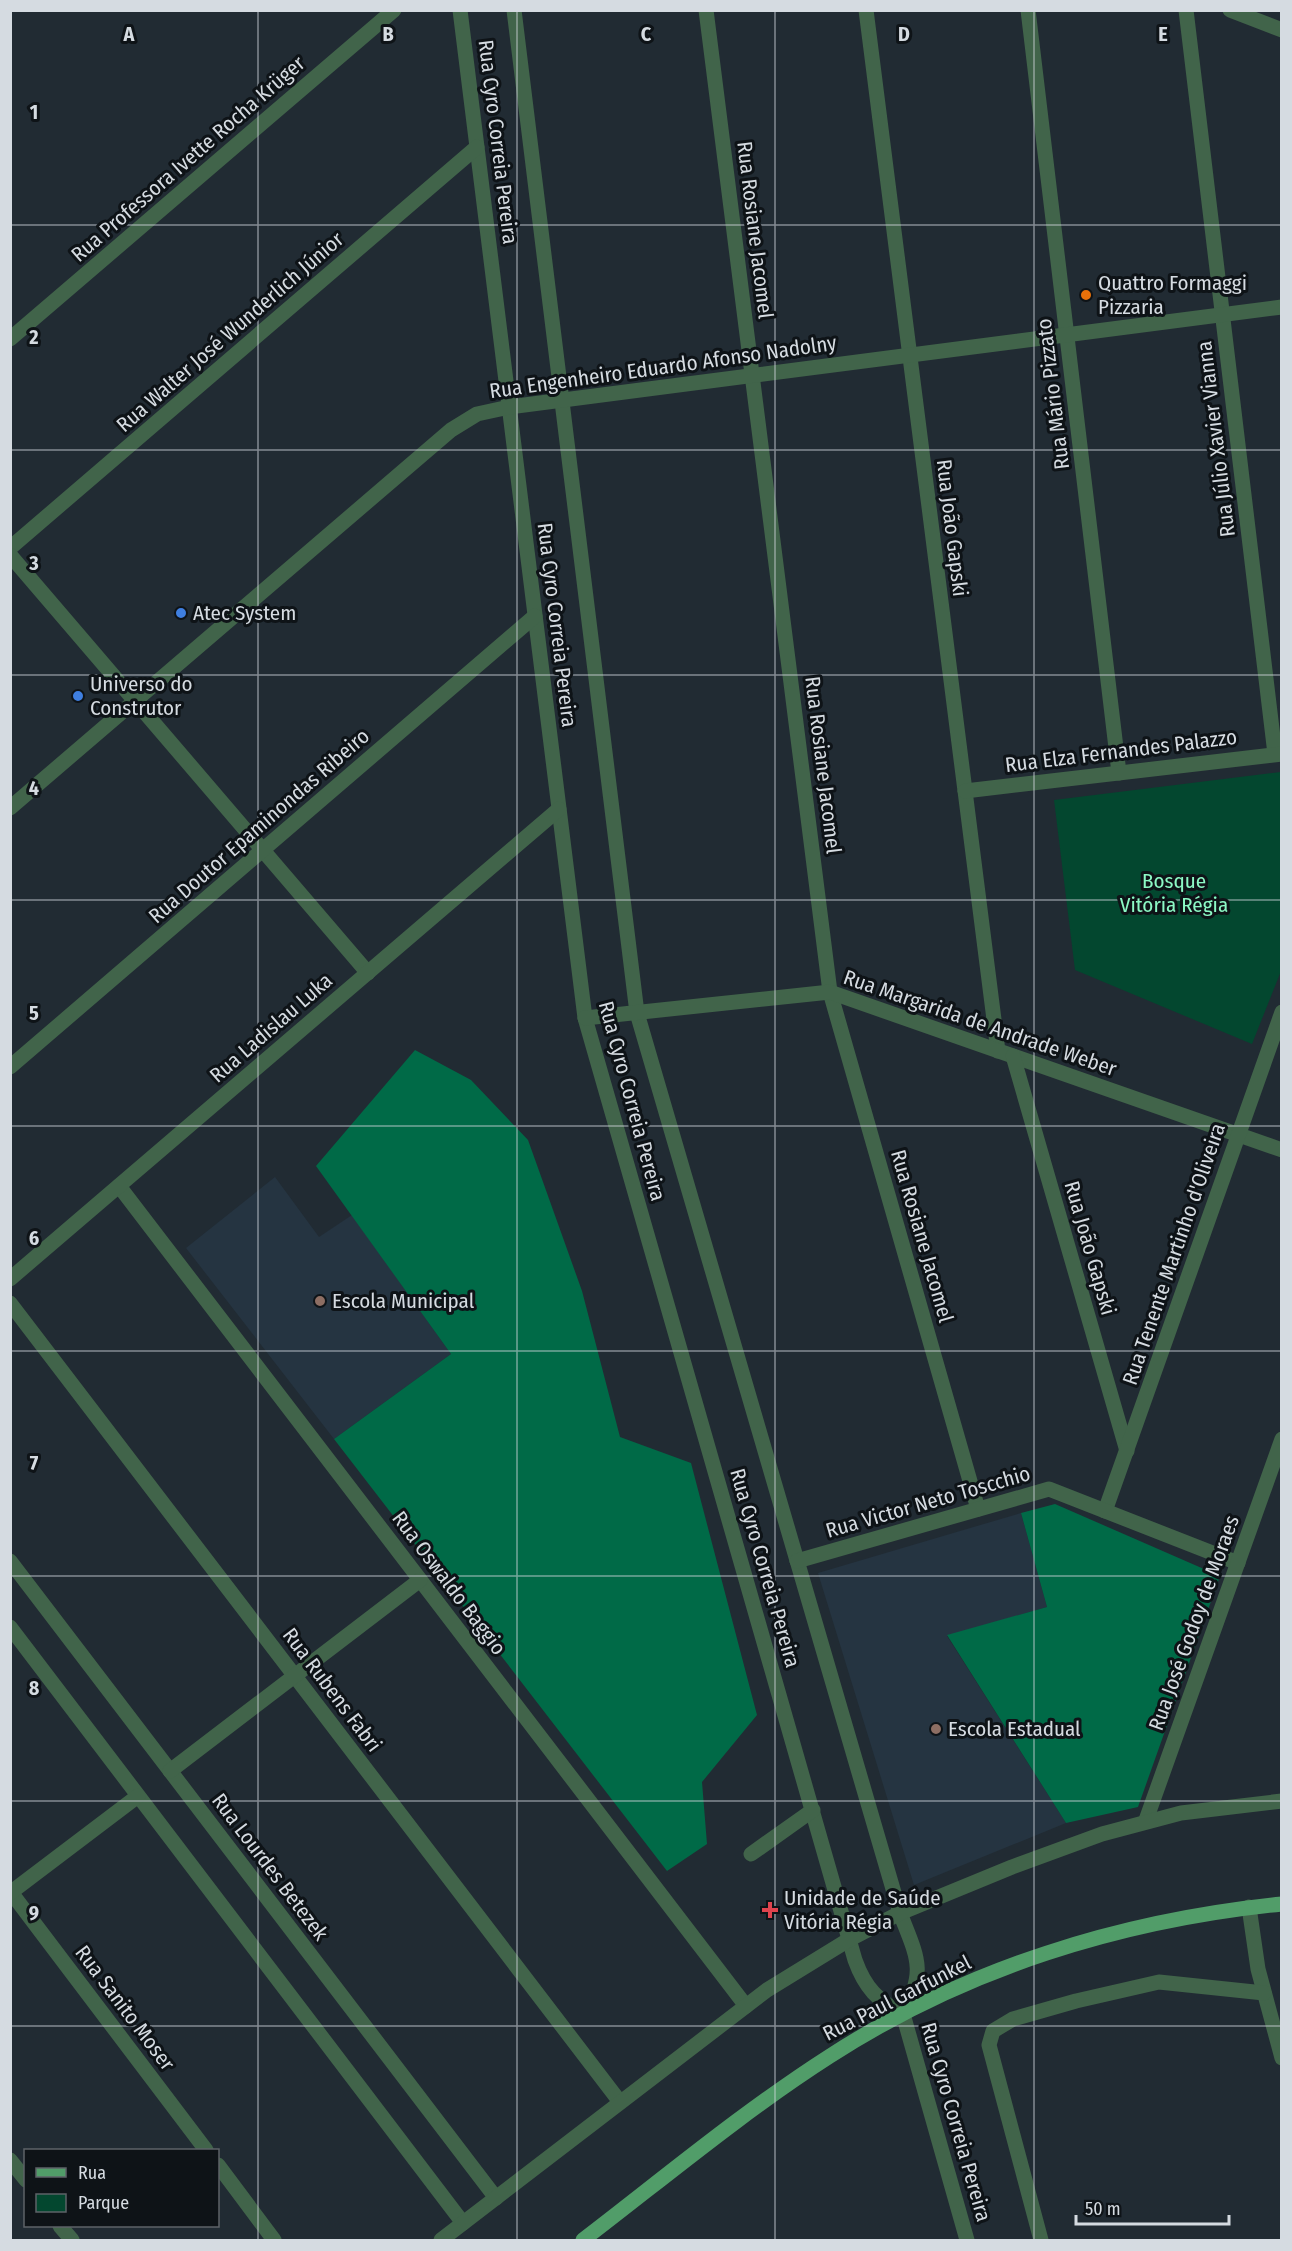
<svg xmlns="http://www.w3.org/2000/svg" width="1292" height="2251" font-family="'Fira Sans Condensed',sans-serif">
	<rect width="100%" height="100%" fill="#212b33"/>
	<g fill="#253441">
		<polygon points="275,1177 319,1237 352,1215 451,1354 334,1439 186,1248"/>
		<polygon points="1021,1513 1047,1607 947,1636 1066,1823 914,1885 818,1573"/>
	</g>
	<polygon fill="#03472f" points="1281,772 1281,971 1252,1044 1075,970 1054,800"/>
	<g fill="#006a47">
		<polygon points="415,1050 471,1080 528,1140 582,1291 620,1437 691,1463 757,1715 702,1782 707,1844 667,1871 334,1439 451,1354 316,1166"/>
		<polygon points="1055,1504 1220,1576 1138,1807 1066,1823 947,1635 1047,1607 1021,1513"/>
	</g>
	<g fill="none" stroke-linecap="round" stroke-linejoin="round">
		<g stroke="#41644a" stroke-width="15">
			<path d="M460,10l125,1008 270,942c10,28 23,41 48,54"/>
			<path d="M514,10l123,1003 263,900c17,44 27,57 3,101l64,226"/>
			<polyline points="706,10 830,992 978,1509"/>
			<polyline points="866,10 998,1051"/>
			<polyline points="1028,10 1119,773"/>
			<polyline points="1186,10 1275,754"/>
			<polyline points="1230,10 1282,30"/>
			<polyline points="10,339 394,10"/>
			<polyline points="10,548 477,147"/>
			<polyline points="10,555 368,973"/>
			<polyline points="965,791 1282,754"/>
			<polyline points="10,808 451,430 477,414 509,407 1282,307"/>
			<polyline points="585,1018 830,992 1282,1150"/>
			<polyline points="1013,1056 1127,1451"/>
			<polyline points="10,1067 535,616"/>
			<polyline points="119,1186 746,2006"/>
			<polyline points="10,1279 559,809"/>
			<polyline points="10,1303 620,2102"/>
			<polyline points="1105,1511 1282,1012"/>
			<polyline points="10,1561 496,2198"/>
			<polyline points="797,1561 1049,1489 1238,1563"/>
			<polyline points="10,1627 463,2223"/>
			<polyline points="170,1771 420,1580"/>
			<polyline points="1146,1820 1282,1439"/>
			<polyline points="751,1854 813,1810"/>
			<polyline points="10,1891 206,2150"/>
			<polyline points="10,1893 138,1796"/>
			<polyline points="1249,1907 1258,1969 1282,2058"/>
			<polyline points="10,2160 26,2180"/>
			<polyline points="218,2165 274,2240"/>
			<polyline points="60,2226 72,2240"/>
			<polyline points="441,2240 767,1990 850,1939 900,1913 1012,1867 1102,1834 1181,1813 1282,1801"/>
			<polyline points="1041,2240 989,2045 993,2031 1013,2019 1076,2001 1159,1982 1264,1993"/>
		</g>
		<path stroke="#519d69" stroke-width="15" d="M583,2240c81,-62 161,-129 247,-184 136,-88 292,-136 452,-152"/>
	</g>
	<path fill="none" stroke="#d5dbe1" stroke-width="1.5" stroke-opacity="0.55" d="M258,10v2230M517,10v2230M775,10v2230M1034,10v2230M10,225h1272M10,450h1272M10,675h1272M10,900h1272M10,1126h1272M10,1351h1272M10,1576h1272M10,1801h1272M10,2026h1272"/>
	<circle fill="#e8710a" stroke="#0e1317" stroke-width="2" cx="1086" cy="295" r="6"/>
	<g fill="#3f7fe0" stroke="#0e1317" stroke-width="2">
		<circle cx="181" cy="613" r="6"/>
		<circle cx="78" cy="696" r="6"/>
	</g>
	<g fill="#8d6e63" stroke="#0e1317" stroke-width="2">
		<circle cx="320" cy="1301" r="6"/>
		<circle cx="936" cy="1729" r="6"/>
	</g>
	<path fill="#e0444e" stroke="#0e1317" stroke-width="2" d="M767 1901h6v6h6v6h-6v6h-6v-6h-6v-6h6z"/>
	<g text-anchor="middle" stroke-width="6" stroke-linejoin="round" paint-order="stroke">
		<g font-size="21" fill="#d5dbe1" stroke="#0e1317">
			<text transform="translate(498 142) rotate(83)" y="7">Rua Cyro Correia Pereira</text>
			<text transform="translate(188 159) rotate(-41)" y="7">Rua Professora Ivette Rocha Krüger</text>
			<text transform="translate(755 230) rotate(83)" y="7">Rua Rosiane Jacomel</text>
			<text transform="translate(230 332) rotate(-41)" y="7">Rua Walter José Wunderlich Júnior</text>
			<text transform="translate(663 367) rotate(-8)" y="7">Rua Engenheiro Eduardo Afonso Nadolny</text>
			<text transform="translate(1053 394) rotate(-97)" y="7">Rua Mário Pizzato</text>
			<text transform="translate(1216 439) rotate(-97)" y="7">Rua Júlio Xavier Vianna</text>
			<text transform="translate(952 528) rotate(83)" y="7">Rua João Gapski</text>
			<text transform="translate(557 625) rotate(83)" y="7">Rua Cyro Correia Pereira</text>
			<text transform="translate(1121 751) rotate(-7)" y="7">Rua Elza Fernandes Palazzo</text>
			<text transform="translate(823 765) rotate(83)" y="7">Rua Rosiane Jacomel</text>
			<text transform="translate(259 826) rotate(-41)" y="7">Rua Doutor Epaminondas Ribeiro</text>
			<text transform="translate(980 1023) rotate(19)" y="7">Rua Margarida de Andrade Weber</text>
			<text transform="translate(271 1028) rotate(-41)" y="7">Rua Ladislau Luka</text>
			<text transform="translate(632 1101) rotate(75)" y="7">Rua Cyro Correia Pereira</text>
			<text transform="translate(922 1236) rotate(74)" y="7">Rua Rosiane Jacomel</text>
			<text transform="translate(1090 1248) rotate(74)" y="7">Rua João Gapski</text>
			<text transform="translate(1174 1254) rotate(-71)" y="7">Rua Tenente Martinho d'Oliveira</text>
			<text transform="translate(928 1502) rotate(-16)" y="7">Rua Victor Neto Toscchio</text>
			<text transform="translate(765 1568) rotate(74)" y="7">Rua Cyro Correia Pereira</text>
			<text transform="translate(449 1583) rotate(53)" y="7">Rua Oswaldo Baggio</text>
			<text transform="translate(1194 1623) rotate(-70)" y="7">Rua José Godoy de Moraes</text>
			<text transform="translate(332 1690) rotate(53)" y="7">Rua Rubens Fabri</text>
			<text transform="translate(270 1867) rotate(53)" y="7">Rua Lourdes Betezek</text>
			<text transform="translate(897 1998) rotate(-27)" y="7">Rua Paul Garfunkel</text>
			<text transform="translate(125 2008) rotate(53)" y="7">Rua Sanito Moser</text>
			<text transform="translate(956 2122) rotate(74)" y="7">Rua Cyro Correia Pereira</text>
		</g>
		<g font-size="21" fill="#d5dbe1" stroke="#0e1317" text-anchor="start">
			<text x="1098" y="290">Quattro Formaggi<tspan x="1098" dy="24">Pizzaria</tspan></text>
			<text x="193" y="620">Atec System</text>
			<text x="90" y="691">Universo do<tspan x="90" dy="24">Construtor</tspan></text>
			<text x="332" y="1308">Escola Municipal</text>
			<text x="948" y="1736">Escola Estadual</text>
			<text x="784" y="1905">Unidade de Saúde<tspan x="784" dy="24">Vitória Régia</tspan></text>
		</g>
		<g font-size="21" fill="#8cf9c5" stroke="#0e1317">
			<text x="1174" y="888">Bosque<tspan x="1174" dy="24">Vitória Régia</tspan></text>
		</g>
	</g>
	<g font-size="20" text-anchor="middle" font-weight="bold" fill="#d5dbe1" stroke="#0e1317" stroke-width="6" stroke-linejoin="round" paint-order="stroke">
		<text x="129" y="41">A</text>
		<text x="388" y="41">B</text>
		<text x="646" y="41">C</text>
		<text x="904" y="41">D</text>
		<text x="1163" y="41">E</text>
		<text x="34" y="119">1</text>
		<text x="34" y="344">2</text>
		<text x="34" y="570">3</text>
		<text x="34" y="795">4</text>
		<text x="34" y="1020">5</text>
		<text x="34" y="1245">6</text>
		<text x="34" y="1470">7</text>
		<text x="34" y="1695">8</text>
		<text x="34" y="1920">9</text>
	</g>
	<rect width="1292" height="2251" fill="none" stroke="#d5dbe1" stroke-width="24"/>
	<rect x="24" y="2149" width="195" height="78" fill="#0e1317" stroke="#5e6368" stroke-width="1.5"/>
	<rect x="36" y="2168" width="30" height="9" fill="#519d69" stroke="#5e6368" stroke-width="1.5"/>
	<text x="78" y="2179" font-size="18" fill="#d5dbe1">Rua</text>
	<rect x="36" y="2194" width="30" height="18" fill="#03472f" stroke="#5e6368" stroke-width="1.5"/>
	<text x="78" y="2209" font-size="18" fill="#d5dbe1">Parque</text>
	<path d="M1076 2215v9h153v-9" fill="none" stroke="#d5dbe1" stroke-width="3"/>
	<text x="1085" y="2215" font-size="18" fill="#d5dbe1" stroke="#0e1317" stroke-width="4.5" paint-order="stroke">50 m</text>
</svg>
